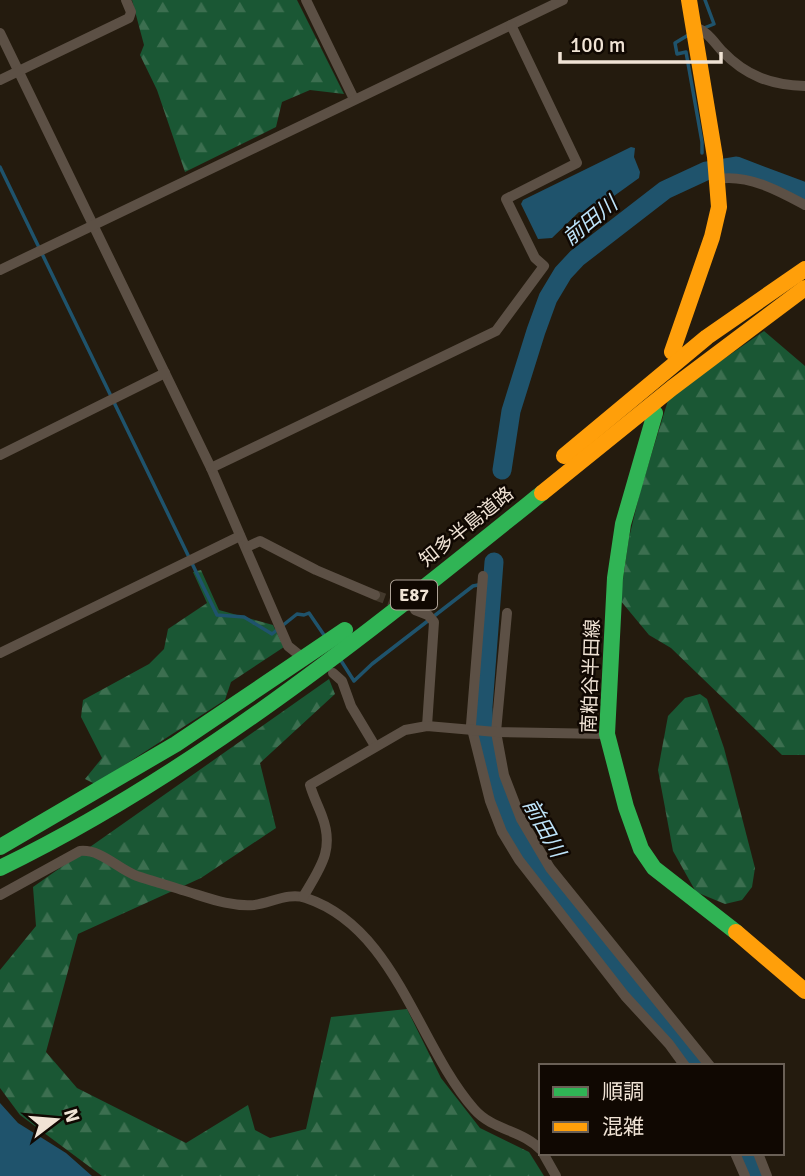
<svg xmlns="http://www.w3.org/2000/svg" width="805" height="1176" font-family="Signika,'Noto Sans JP',sans-serif">
	<defs>
		<pattern id="forest-firs" width="22" height="20" patternUnits="userSpaceOnUse" patternTransform="scale(1.75)"><rect width="22" height="20" fill="#1a5734"/><path d="M5 1l3.5 6h-7zM16 11l3.5 6h-7z" fill="#3c6f50"/></pattern>
	</defs>
	<rect width="100%" height="100%" fill="#241b0e"/>
	<g fill="url(#forest-firs)">
		<polygon points="132,0 297,0 344,94 310,90 282,102 276,127 185,172 157,90 140,55 144,45"/>
		<polygon points="764,331 805,366 805,755 782,755 671,648 649,635 620,600 629,538 640,492 669,397"/>
		<polygon points="201,570 219,610 273,625 284,647 231,682 225,700 95,784 85,779 102,758 81,717 83,700 149,664 164,649 168,629 207,603 193,572"/>
		<polygon points="329,679 335,694 260,763 276,828 201,878 78,934 46,1052 77,1088 186,1143 248,1105 255,1130 270,1138 306,1129 331,1017 407,1009 441,1078 480,1128 529,1152 544,1176 102,1176 20,1115 0,1088 0,970 36,926 33,887"/>
		<polygon points="700,694 707,699 724,748 755,868 752,887 742,900 725,904 696,892 673,851 658,770 668,716 685,698"/>
	</g>
	<g fill="#1f536c">
		<polygon points="631,147 635,148 634,157 640,172 639,178 589,214 579,212 552,238 538,239 521,204 523,200"/>
		<polygon points="0,1103 18,1123 66,1153 92,1176 0,1176"/>
	</g>
	<g fill="none" stroke-linecap="round" stroke-linejoin="round">
		<g stroke="#1f536c" stroke-width="3.5">
			<polyline points="704,28 714,24 705,0"/>
			<polyline points="690,34 675,43 677,54 686,52 702,142 702,153"/>
			<polyline points="0,167 217,615 244,617 272,634 297,614 304,615 309,613 324,635"/>
			<polyline points="340,659 354,681 372,664 473,586 478,585"/>
		</g>
		<g stroke="#1f536c" stroke-width="19">
			<polyline points="502,470 511,411 536,331 548,298 563,273 577,258 665,190 706,171 736,166 805,192"/>
			<polyline points="494,562 483,707 484,736 491,770 510,822 539,870 698,1066"/>
			<polyline points="747,1153 755,1176"/>
		</g>
		<polyline stroke="#43392c" stroke-width="10" stroke-dasharray="10 5" stroke-linecap="butt" points="375,595 402,605"/>
		<g stroke="#5c5045" stroke-width="10">
			<polyline points="306,0 354,99"/>
			<path d="M695,27c13,5 18,14 27,24 24,25 49,34 83,35"/>
			<polyline points="0,33 211,468 288,646 298,654"/>
			<polyline points="0,80 129,18 131,12 126,0"/>
			<path d="M718,179c30,-5 61,12 87,26"/>
			<polyline points="0,270 563,0"/>
			<polyline points="0,455 165,373"/>
			<polyline points="211,468 496,331 544,266 535,258 506,199 577,163 511,25"/>
			<polyline points="247,547 260,541 316,570 375,595"/>
			<polyline points="483,576 471,725 490,801 502,832 519,860 625,996 669,1044 685,1066"/>
			<polyline points="415,610 428,615 434,622 427,726"/>
			<polyline points="507,613 496,732 504,775 521,819 550,868 710,1066"/>
			<polyline points="0,653 240,536"/>
			<polyline points="333,673 342,681 351,706 375,746"/>
			<path d="M0,895l80,-44c21,-2 38,18 57,25 15,5 30,9 45,14 24,7 47,17 72,15 17,-2 35,-13 52,-7 90,30 111,146 168,211 19,22 49,21 67,41"/>
			<path d="M303,897c17,-29 32,-47 19,-81 -4,-11 -9,-20 -12,-31l95,-55 22,-4 69,6 111,2"/>
			<polyline points="543,1153 556,1176"/>
			<polyline points="735,1153 745,1176"/>
			<polyline points="758,1153 767,1176"/>
		</g>
		<g stroke="#30b455" stroke-width="16">
			<polyline points="655,413 623,524 615,578 607,734 626,807 641,849 654,868 736,932"/>
			<polyline points="0,847 176,744 345,630"/>
			<path d="M0,868c196,-95 373,-239 542,-375"/>
		</g>
		<g stroke="#ff9f0a" stroke-width="16">
			<polyline points="672,352 712,237 719,207 715,157 689,0"/>
			<polyline points="564,456 707,337 805,269"/>
			<polyline points="542,493 672,388 805,288"/>
			<polyline points="736,932 805,991"/>
		</g>
	</g>
	<g text-anchor="middle" stroke-width="5" stroke-linejoin="round" paint-order="stroke">
		<rect fill="#100802" stroke="#ada196" stroke-width="2" x="391" y="580.5" width="46" height="29" rx="5"/>
		<g font-size="18" font-weight="bold" fill="#f0e3d5">
			<text x="414" y="601">E87</text>
		</g>
		<g font-size="19" fill="#f0e3d5" stroke="#100802">
			<text transform="translate(466 526) rotate(-39)" y="7">知多半島道路</text>
			<text transform="translate(590 676) rotate(-88)" y="7">南粕谷半田線</text>
		</g>
		<g font-size="21" font-style="italic" fill="#bee4fa" stroke="#100802">
			<text transform="translate(590 221) rotate(-39)" y="7">前田川</text>
			<text transform="translate(544 828) rotate(61)" y="7">前田川</text>
		</g>
	</g>
	<rect x="539" y="1064" width="245" height="91" fill="#100802" stroke="#6a6056" stroke-width="2"/>
	<rect x="553" y="1087" width="35" height="10" fill="#30b455" stroke="#6a6056" stroke-width="2"/>
	<text x="602" y="1099" font-size="21" fill="#f0e3d5">順調</text>
	<rect x="553" y="1122" width="35" height="10" fill="#ff9f0a" stroke="#6a6056" stroke-width="2"/>
	<text x="602" y="1134" font-size="21" fill="#f0e3d5">混雑</text>
	<g transform="translate(56 1120) rotate(74)" stroke="#100802" stroke-width="5" paint-order="stroke">
	<path d="M0-5L12 26L0 18L-12 26Z" fill="#f0e3d5"/>
	<text y="-10" font-size="19" font-weight="bold" text-anchor="middle" fill="#f0e3d5">N</text>
	</g>
	<path d="M560 52v10h161v-10" fill="none" stroke="#f0e3d5" stroke-width="3.5"/>
	<text x="570" y="52" font-size="21" fill="#f0e3d5" stroke="#100802" stroke-width="5" paint-order="stroke">100 m</text>
</svg>
